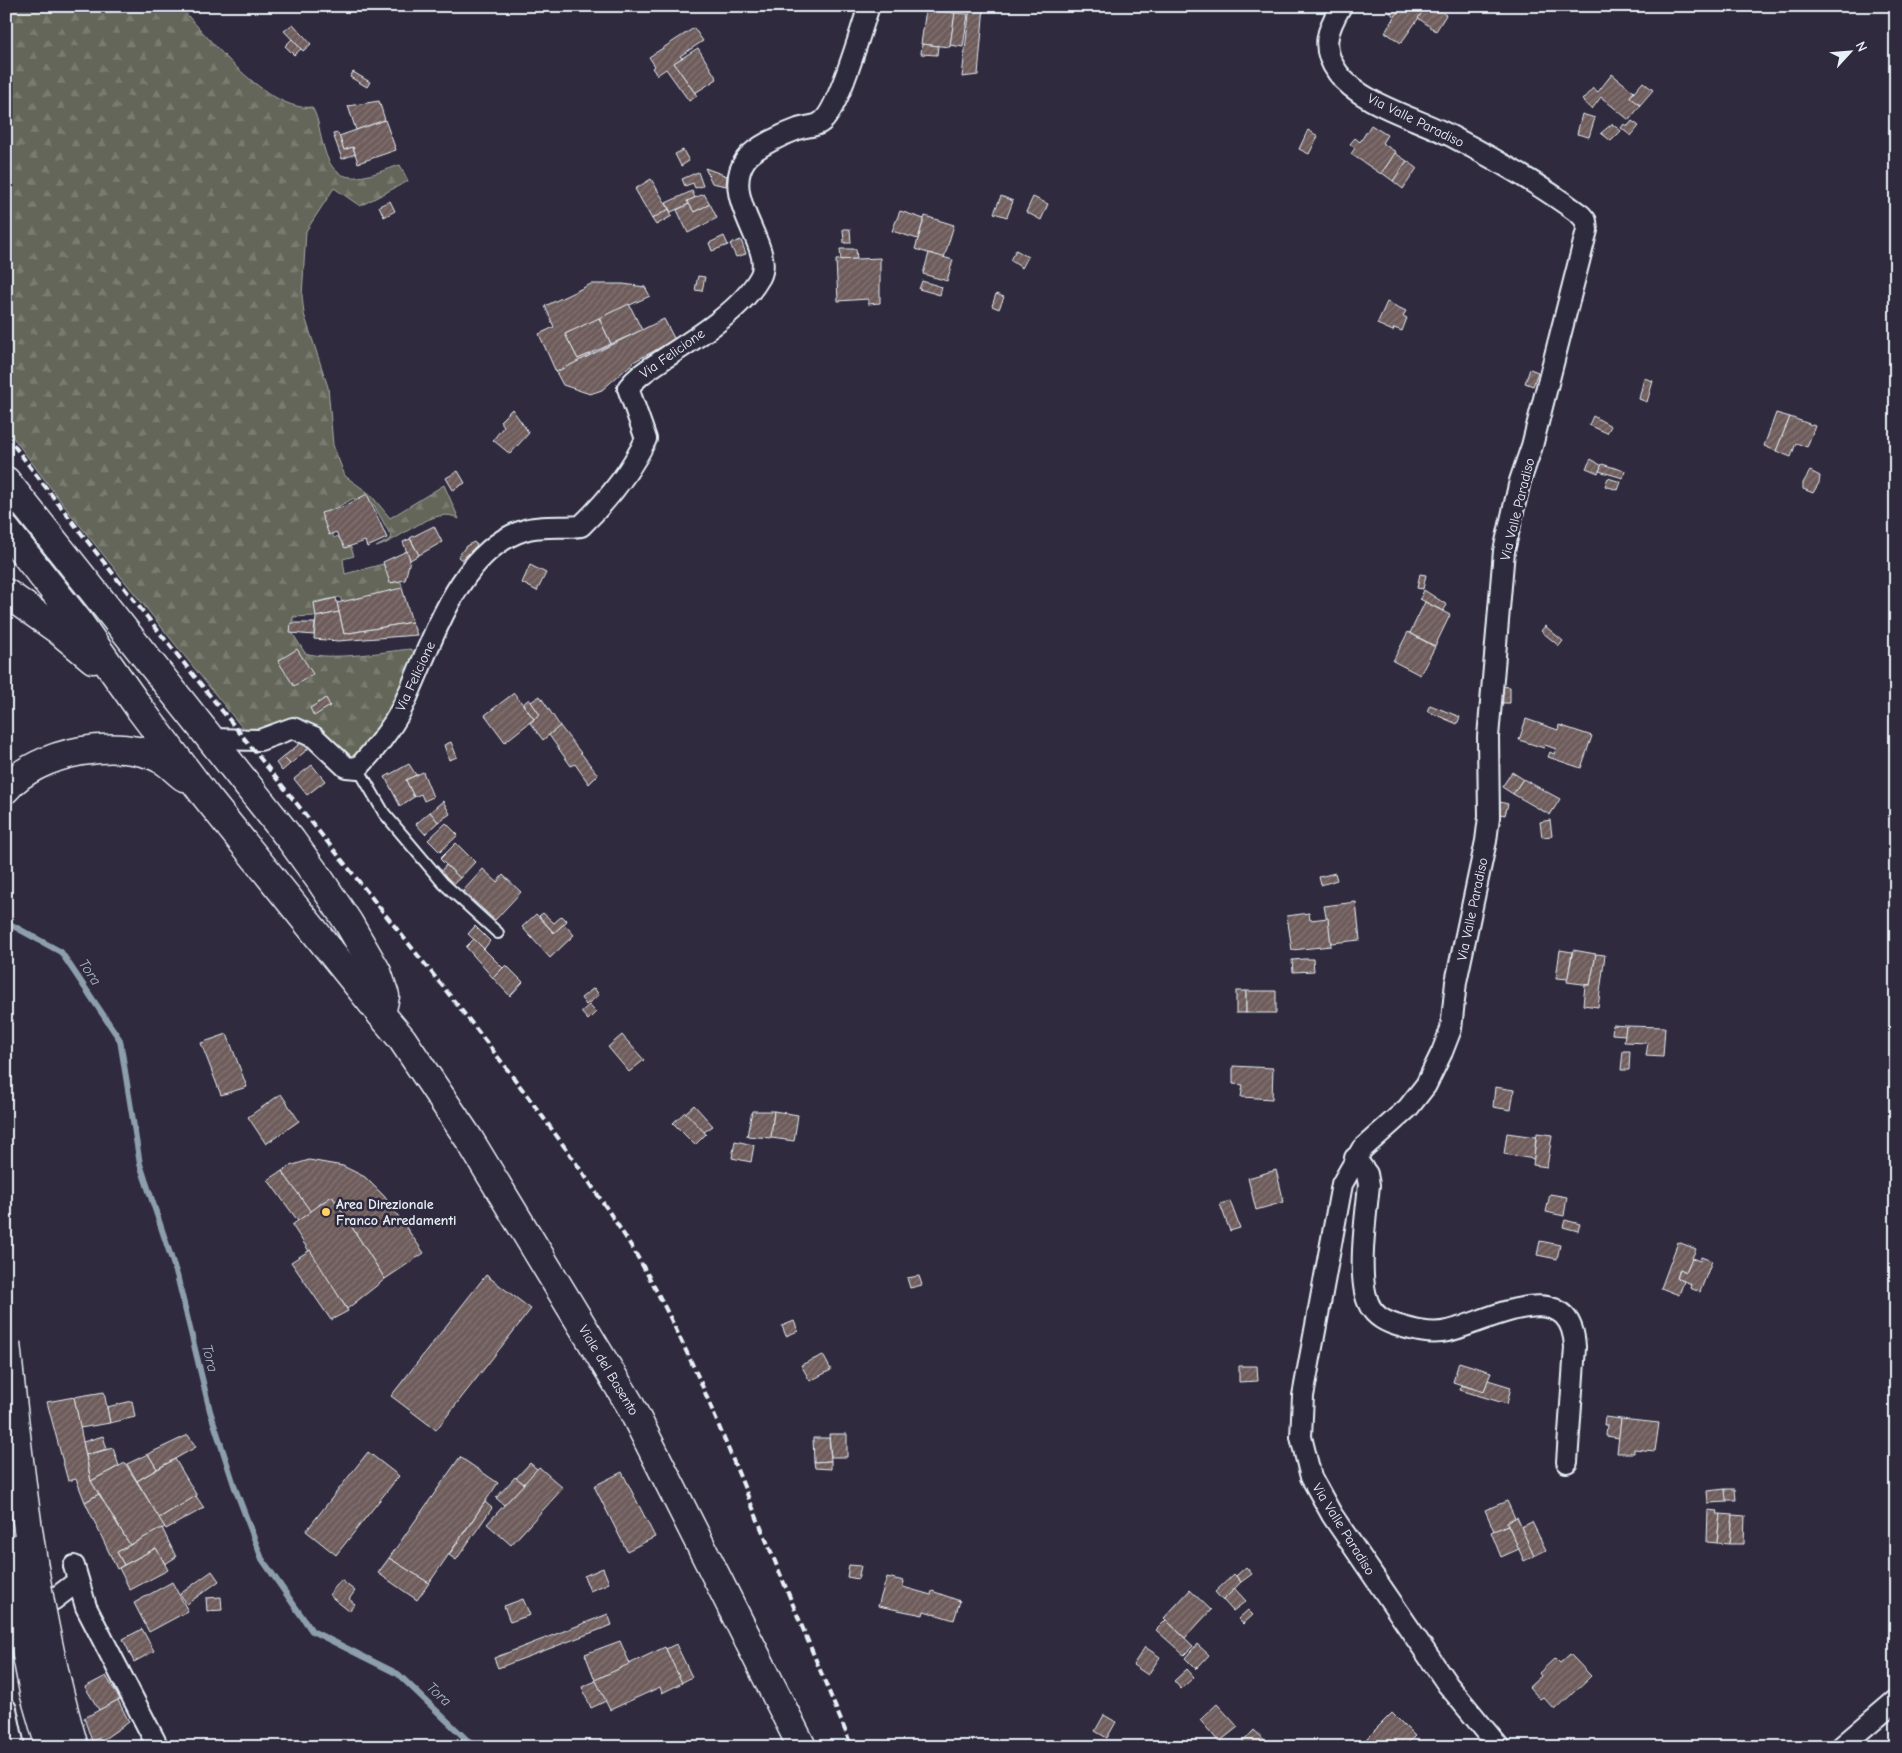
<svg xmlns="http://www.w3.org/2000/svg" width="1902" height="1753" font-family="'Comic Neue',sans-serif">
	<defs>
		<pattern id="forest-firs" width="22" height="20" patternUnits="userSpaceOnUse" patternTransform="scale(1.25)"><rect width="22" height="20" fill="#646658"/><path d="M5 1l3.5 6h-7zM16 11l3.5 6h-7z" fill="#7a7c71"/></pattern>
		<pattern id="building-hatch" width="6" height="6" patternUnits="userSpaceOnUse" patternTransform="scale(1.25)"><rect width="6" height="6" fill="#6e5c5b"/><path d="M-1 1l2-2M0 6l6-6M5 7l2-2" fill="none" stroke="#837473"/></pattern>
	</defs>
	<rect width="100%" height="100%" fill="#2f2a3d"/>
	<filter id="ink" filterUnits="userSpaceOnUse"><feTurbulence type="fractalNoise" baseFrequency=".02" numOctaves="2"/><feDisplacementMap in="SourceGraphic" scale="10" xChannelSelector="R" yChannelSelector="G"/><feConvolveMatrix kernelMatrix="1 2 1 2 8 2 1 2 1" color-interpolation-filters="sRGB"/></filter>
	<g filter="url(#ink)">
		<path fill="url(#forest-firs)" stroke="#a6aca8" d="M6,6h173c29,31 89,107 133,101 8,14 7,27 12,41 12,45 44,27 76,17l8,16 -48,25 -26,-18 -28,43 -4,65 2,18 24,73 5,58 12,31 25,18 20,24 54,-33 15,34c-23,-16 -61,23 -83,28l16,-9 -18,-33 -13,6 -7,-13 -31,17 11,23 4,-2 6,10 5,-3 5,13 -11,3 2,15 38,-10 8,18h10l2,8 -61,12 -2,-5 -26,5 2,14 -23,1v17l12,19c27,8 77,-1 105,-4l9,6v5l-60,105 -46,-35 -65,5 -183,-228 -59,-79z"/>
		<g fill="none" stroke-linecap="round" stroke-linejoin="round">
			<polyline stroke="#8d9ead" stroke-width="6" points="6,922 61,952 120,1040 140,1164 177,1275 210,1411 235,1488 262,1559 312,1631 398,1674 466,1739 478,1747"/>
		</g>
		<g fill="url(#building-hatch)" stroke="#e8f1f8">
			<polygon points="970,6 984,6 978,75 962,77"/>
			<polygon points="1388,6 1400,9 1395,17 1386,9"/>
			<polygon points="1402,6 1427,6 1401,43 1385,32"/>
			<polygon points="1427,6 1433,6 1446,15 1436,31 1418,18"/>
			<polygon points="926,9 955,13 950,47 921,44"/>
			<polygon points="955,13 968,14 963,47 950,45"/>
			<polygon points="293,24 311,44 303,51 284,31"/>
			<polygon points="694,28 703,41 680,56 682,58 674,63 697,96 689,101 666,69 657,75 652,68 655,66 649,57"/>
			<polygon points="292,39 301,49 294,55 285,46"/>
			<polygon points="922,44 938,46 937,55 921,54"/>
			<polygon points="698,48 717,79 695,93 674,63"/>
			<polygon points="353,72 370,82 367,87 350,77"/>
			<polygon points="1612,74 1634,92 1630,97 1641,105 1629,120 1601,97 1592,109 1582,100 1593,88 1598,92"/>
			<polygon points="1643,82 1653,90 1640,105 1630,97"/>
			<polygon points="379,101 385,120 356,130 348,106"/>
			<polygon points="1582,114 1595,118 1589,137 1577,134"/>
			<polygon points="385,120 396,150 358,163 353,147 344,150 339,136"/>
			<polygon points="1632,121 1639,126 1631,136 1621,128 1624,124 1628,126"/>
			<polygon points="1612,124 1621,131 1611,141 1601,133"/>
			<polygon points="1371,125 1387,135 1382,143 1396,152 1381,174 1351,154 1355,148 1350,144 1355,138 1360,142"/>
			<polygon points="1308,130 1318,136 1309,154 1299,149"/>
			<polygon points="338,133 344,150 353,147 355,154 342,159 333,134"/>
			<polygon points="683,150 689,161 681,166 675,154"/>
			<polygon points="1395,153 1407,161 1393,181 1382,173"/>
			<polygon points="1407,161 1417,168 1403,189 1393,181"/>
			<polygon points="705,168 727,176 726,186 712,183"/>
			<polygon points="698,172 703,186 695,188 693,183 685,186 682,179"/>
			<polygon points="651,179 669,209 652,219 635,189"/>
			<polygon points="692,191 695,198 687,201 689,204 671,212 666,203"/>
			<polygon points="704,194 710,204 694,212 687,201"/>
			<polygon points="1001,196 1013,201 1007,217 994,213"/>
			<polygon points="1033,197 1048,204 1041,220 1026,212"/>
			<polygon points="390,201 395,211 384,217 379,206"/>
			<polygon points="689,204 694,212 710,204 717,218 688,233 677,210"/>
			<polygon points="669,209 672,216 656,225 652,219"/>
			<polygon points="900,211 924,219 918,239 892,231"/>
			<polygon points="925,216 954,225 944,258 915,249"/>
			<polygon points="843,229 850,229 851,243 844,243"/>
			<polygon points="724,236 728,245 712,251 709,243"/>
			<polygon points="741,240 746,254 736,257 730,244"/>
			<polygon points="840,249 856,249 857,259 841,260"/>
			<polygon points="1016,250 1028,257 1022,268 1010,260"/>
			<polygon points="929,253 953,260 947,281 923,274"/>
			<polygon points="880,258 880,303 868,304 868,299 838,301 836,260"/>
			<polygon points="698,276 705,277 702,291 695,290"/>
			<polygon points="922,281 942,287 940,295 919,289"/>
			<polygon points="591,284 623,284 645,287 650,296 565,334 578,359 589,354 590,356 556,372 539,334 554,327 545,306"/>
			<polygon points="996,294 1004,297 999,309 992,306"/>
			<polygon points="1387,302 1406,311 1403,316 1407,318 1402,331 1394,328 1393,331 1377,324"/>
			<polygon points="629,304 642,330 611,344 599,318"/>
			<polygon points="599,318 611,344 578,359 565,334"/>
			<polygon points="664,319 675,340 635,361 602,390 590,394 563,385 556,372"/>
			<polygon points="1530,369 1538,372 1533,386 1525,383"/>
			<polygon points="1644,378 1653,381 1647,402 1639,399"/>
			<polygon points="512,409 529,433 510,454 493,440 504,426 500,421"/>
			<polygon points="1776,413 1790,417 1776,451 1764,446"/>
			<polygon points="1593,416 1611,426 1607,433 1589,425"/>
			<polygon points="1790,417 1815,426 1807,447 1796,443 1791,457 1776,451"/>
			<polygon points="1591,459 1602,466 1598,473 1586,468"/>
			<polygon points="1602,464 1625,471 1623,478 1599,471"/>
			<polygon points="458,471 465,483 453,490 446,478"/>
			<polygon points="1810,471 1820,476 1819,483 1813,493 1803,489 1803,483"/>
			<polygon points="1608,478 1621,482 1618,490 1605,486"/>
			<polygon points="367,494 387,538 367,547 365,541 345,548 336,532 329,535 321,513 345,506"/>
			<polygon points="434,526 442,542 419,555 410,538"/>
			<polygon points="410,539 419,555 410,560 403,542"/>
			<polygon points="474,542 477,545 462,560 458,557 466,546"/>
			<polygon points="407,551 410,560 405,580 390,583 383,562"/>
			<polygon points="530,565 546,573 537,591 522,583"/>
			<polygon points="1420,574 1426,575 1423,589 1417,588"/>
			<polygon points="402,588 412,622 344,634 337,603"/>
			<polygon points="1424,590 1447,605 1443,611 1420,599"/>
			<polygon points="336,598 339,612 316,617 314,603"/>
			<polygon points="1425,602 1450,615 1435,646 1410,633"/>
			<polygon points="339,612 344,634 412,622 417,635 338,641 314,639 316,617"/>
			<polygon points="291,623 315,623 314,635 290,633"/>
			<polygon points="1545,626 1563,641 1559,646 1541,631"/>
			<polygon points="1408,632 1435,647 1420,675 1393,661"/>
			<polygon points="297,649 313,674 294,686 278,661"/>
			<polygon points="1498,686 1510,687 1510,703 1498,703"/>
			<polygon points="514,693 534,719 505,742 485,715"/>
			<polygon points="540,696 560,726 543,740 530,723 540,715 531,702"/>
			<polygon points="326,698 330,706 314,716 310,708"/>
			<polygon points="529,699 540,715 534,719 523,704"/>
			<polygon points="1430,705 1460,717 1457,724 1427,711"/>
			<polygon points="1526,719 1558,730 1559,725 1592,736 1581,768 1548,757 1550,752 1554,754 1556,749 1545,745 1544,748 1519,740"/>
			<polygon points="560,726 598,775 589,784 575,764 571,766 549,735"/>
			<polygon points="302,742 308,749 290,764 283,757"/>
			<polygon points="451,742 457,757 449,760 444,745"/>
			<polygon points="283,757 290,764 282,771 276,763"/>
			<polygon points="409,764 416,775 406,780 414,797 400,806 385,777"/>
			<polygon points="312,765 325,781 307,795 294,779"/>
			<polygon points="423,772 433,797 424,801 421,794 414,797 406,780"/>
			<polygon points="1512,772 1523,779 1513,794 1502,787"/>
			<polygon points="1523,779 1560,799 1550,815 1513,794"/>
			<polygon points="443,801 450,814 438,822 430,812"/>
			<polygon points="1496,801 1508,804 1505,815 1494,813"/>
			<polygon points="430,812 438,822 425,834 416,824"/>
			<polygon points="1550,820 1552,836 1542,837 1540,822"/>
			<polygon points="446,823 458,835 440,852 428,840"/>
			<polygon points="456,843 475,862 460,878 440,859"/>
			<polygon points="446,865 460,878 452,885 440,872"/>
			<polygon points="483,869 497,882 503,875 521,892 495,920 463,891"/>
			<polygon points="1335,873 1337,880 1321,885 1319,877"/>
			<polygon points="1356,902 1360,940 1331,943 1324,906"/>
			<polygon points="543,913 554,923 562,916 567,921 554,933 539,916"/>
			<polygon points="1309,913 1310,920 1328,918 1331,946 1292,950 1287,916"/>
			<polygon points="536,914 554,933 564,924 574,935 550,958 522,927"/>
			<polygon points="475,926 490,941 484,949 468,934"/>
			<polygon points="474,939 503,968 493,978 466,947"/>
			<polygon points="1560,950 1572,952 1568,979 1556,978"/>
			<polygon points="1573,950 1596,954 1590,985 1567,982"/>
			<polygon points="1596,954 1605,955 1598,1007 1583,1005 1585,985 1590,985"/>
			<polygon points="1304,959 1313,959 1314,971 1293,972 1292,960"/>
			<polygon points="506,965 523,982 510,996 493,978"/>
			<polygon points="594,988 599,995 586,1005 581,998"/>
			<rect x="1236" y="991" width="10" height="22"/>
			<rect x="1246" y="991" width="30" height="22"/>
			<polygon points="589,1005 596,1012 588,1020 581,1012"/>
			<polygon points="1613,1025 1626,1026 1625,1035 1612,1034"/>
			<polygon points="1626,1026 1665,1027 1663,1057 1646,1056 1648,1043 1624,1042"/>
			<polygon points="227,1034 247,1087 221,1095 201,1043"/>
			<polygon points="622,1035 644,1060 629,1072 608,1047"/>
			<polygon points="1623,1051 1630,1051 1629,1070 1621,1070"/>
			<polygon points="1233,1066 1273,1068 1272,1099 1241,1097 1243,1085 1233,1084"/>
			<polygon points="1495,1087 1514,1090 1511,1110 1493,1107"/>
			<polygon points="281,1094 299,1121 266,1144 248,1117"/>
			<polygon points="694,1105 713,1126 704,1132 685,1113"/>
			<polygon points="752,1111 774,1111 771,1138 747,1136"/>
			<polygon points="774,1111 798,1115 794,1141 771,1138"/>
			<polygon points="685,1112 706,1134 695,1145 673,1123"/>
			<polygon points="1507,1133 1536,1137 1534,1159 1504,1154"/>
			<polygon points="1537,1133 1552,1135 1547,1167 1533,1165"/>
			<polygon points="735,1141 754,1145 751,1162 732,1158"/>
			<polygon points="309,1160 343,1166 365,1177 384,1196 424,1253 385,1279 332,1196 310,1211 282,1171 290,1166"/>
			<polygon points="1276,1170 1284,1202 1256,1210 1248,1178"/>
			<polygon points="282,1171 311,1212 298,1221 268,1180"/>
			<polygon points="1550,1194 1567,1197 1564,1216 1546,1212"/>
			<polygon points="332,1196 385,1279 347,1309 292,1225"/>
			<polygon points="1230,1201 1240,1228 1230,1231 1220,1204"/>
			<polygon points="1565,1220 1580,1224 1578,1231 1563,1227"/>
			<polygon points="1540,1241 1560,1245 1557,1259 1537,1255"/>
			<polygon points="1678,1242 1696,1249 1686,1272 1680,1269 1677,1278 1684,1281 1679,1295 1661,1288"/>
			<polygon points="310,1250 348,1311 331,1320 291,1262"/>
			<polygon points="1701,1257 1712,1261 1700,1292 1690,1288 1691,1284 1677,1278 1680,1269 1686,1272 1692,1258 1700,1261"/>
			<polygon points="486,1275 531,1309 436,1430 391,1396"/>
			<polygon points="919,1276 922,1285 910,1288 907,1278"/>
			<polygon points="794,1321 798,1331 786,1336 782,1326"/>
			<polygon points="823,1355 831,1370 810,1381 801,1365"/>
			<polygon points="1459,1362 1491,1372 1484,1392 1453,1382"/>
			<polygon points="1239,1366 1257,1366 1258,1381 1239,1382"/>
			<polygon points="1488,1380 1511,1387 1507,1404 1460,1390 1461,1385 1484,1392"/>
			<polygon points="104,1392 110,1423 80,1428 74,1397"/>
			<polygon points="74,1397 91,1481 99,1494 85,1502 76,1479 68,1481 47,1402"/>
			<polygon points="132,1401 135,1417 110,1423 107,1407"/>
			<polygon points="1605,1417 1621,1419 1619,1438 1606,1436 1607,1425 1604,1425"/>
			<polygon points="1621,1419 1659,1423 1655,1451 1634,1449 1634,1453 1617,1453"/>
			<polygon points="829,1434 847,1434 847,1457 831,1457"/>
			<polygon points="188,1435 196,1447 157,1469 148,1454"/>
			<polygon points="103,1436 107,1449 86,1455 83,1442"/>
			<polygon points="813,1438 829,1438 831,1461 814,1462"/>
			<polygon points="113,1448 119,1466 91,1481 86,1455"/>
			<polygon points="368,1452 399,1476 336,1555 306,1531"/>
			<polygon points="148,1454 157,1469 137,1481 127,1464"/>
			<polygon points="460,1457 498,1483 429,1583 389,1558"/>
			<polygon points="175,1459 197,1496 159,1518 137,1481"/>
			<polygon points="831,1461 831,1469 815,1468 814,1462"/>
			<polygon points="125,1463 165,1527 130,1545 91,1481"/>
			<polygon points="530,1463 537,1469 524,1484 516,1478"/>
			<polygon points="539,1467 563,1488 511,1545 487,1524"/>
			<polygon points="622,1472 655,1537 627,1551 594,1486"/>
			<polygon points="515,1477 524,1484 504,1505 496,1498"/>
			<polygon points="1725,1489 1727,1502 1708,1503 1707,1491"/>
			<polygon points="1725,1489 1735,1489 1736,1500 1726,1500"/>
			<polygon points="99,1494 130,1545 117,1552 124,1565 117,1569 85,1502"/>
			<polygon points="196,1496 204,1508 166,1529 159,1518"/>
			<polygon points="1507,1501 1515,1518 1507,1522 1508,1525 1494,1531 1485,1510"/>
			<polygon points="485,1502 492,1508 456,1560 449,1555"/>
			<polygon points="1708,1510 1717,1511 1716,1514 1720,1514 1717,1543 1707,1542"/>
			<polygon points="1720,1514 1733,1515 1730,1544 1717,1543"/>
			<polygon points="1733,1515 1745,1516 1744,1544 1730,1544"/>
			<polygon points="1517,1517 1534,1556 1524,1561 1507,1522"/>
			<polygon points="1532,1522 1546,1550 1534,1556 1521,1527"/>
			<polygon points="1508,1525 1519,1549 1501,1557 1491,1532"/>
			<polygon points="162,1528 176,1557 165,1564 156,1548 124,1565 117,1552"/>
			<polygon points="156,1548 168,1570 130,1590 119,1568"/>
			<polygon points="389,1558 429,1583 417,1600 378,1573"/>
			<polygon points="849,1565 861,1566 858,1579 847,1577"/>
			<polygon points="1246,1567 1252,1574 1241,1582 1236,1576"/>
			<polygon points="603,1568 609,1583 590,1591 584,1576"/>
			<polygon points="212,1571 219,1581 187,1604 180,1594"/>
			<polygon points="1234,1574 1241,1582 1223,1601 1215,1592"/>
			<polygon points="887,1577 904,1581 903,1587 931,1595 932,1591 960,1601 954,1620 924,1611 923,1615 878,1606"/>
			<polygon points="341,1580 355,1591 349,1599 355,1604 349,1611 329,1595"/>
			<polygon points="172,1582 188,1611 149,1632 134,1603"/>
			<polygon points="1235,1589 1246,1601 1233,1611 1223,1600"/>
			<polygon points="1190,1590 1211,1610 1185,1638 1164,1618"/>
			<polygon points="221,1597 222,1610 207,1611 206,1598"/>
			<polygon points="523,1599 530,1615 510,1622 504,1606"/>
			<polygon points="1248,1610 1253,1615 1243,1624 1238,1619"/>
			<polygon points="608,1614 612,1625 498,1668 494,1658"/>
			<polygon points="1166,1620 1193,1646 1184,1655 1156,1630"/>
			<polygon points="142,1629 154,1651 134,1662 123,1639"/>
			<polygon points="620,1641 630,1664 595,1680 585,1654"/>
			<polygon points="676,1644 692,1677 681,1683 666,1649"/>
			<polygon points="1197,1644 1209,1655 1196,1669 1185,1658"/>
			<polygon points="665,1647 682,1683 662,1693 660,1687 610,1710 595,1680"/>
			<polygon points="1145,1647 1160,1657 1148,1675 1133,1665"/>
			<polygon points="1570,1654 1591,1676 1555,1710 1543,1697 1540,1699 1529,1687 1541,1676 1539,1673 1555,1658 1560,1663"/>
			<polygon points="1187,1669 1194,1677 1181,1689 1174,1681"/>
			<polygon points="106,1676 120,1699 99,1710 85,1687"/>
			<polygon points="596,1681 606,1701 591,1708 582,1687"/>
			<polygon points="118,1700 129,1722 104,1739 102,1737 92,1741 84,1718"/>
			<polygon points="1217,1704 1238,1727 1219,1742 1200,1720"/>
			<polygon points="1392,1713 1415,1736 1404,1747 1358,1747"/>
			<polygon points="1104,1715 1116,1722 1107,1738 1095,1731"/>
			<polygon points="1254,1730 1270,1745 1268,1747 1242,1747 1240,1745"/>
		</g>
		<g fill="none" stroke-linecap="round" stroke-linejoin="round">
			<g stroke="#e8f1f8" stroke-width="14">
				<polyline id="service" points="358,768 384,813 443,883 498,933"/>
			</g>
			<g stroke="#e8f1f8" stroke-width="24">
				<g id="minor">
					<path d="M1341,6c-14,24 -21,42 -3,67 22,31 79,45 113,63 44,23 90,49 130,79l5,6 1,9 -55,216 -12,35 -16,70 -16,186 1,80 -3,24 -30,141 -5,47 -9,23 -16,33 -18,23 -46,41 -20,35 -39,212 -2,41 10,40 21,38 116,170 51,62"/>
					<path d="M210,739l50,1 33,-12 21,9 32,30 12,1c14,-15 34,-40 43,-58 29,-58 54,-159 124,-180 15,-5 40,-2 56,-4 26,-25 50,-55 65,-87l-18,-51c10,-13 21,-19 34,-28 32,-21 79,-49 98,-83 16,-30 -42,-79 -14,-118 9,-12 38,-25 52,-30 7,-3 16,-2 22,-6 18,-10 41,-94 49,-117"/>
					<path d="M1355,1158l12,16 2,11c-3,30 -12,91 -1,117 5,13 15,19 28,23 17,5 34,10 52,6 37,-8 123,-60 127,16l-8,115"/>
					<polyline points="74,1566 86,1607 158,1747"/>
					<polyline points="53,1600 78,1581"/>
					<polyline points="6,1709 14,1747"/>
					<polyline points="1841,1747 1896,1700"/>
				</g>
			</g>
			<g stroke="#e8f1f8" stroke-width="31">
				<polyline id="primary" points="6,481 291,840 320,880 348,922 377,972 385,996 381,1014 402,1039 469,1139 629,1403 802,1747"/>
			</g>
			<g stroke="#e8f1f8" stroke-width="31">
				<g id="motorway">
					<polyline points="6,530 78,621 140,709 204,794 381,1014"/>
					<polyline points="6,593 57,629 93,659"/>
					<path d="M6,789c31,-38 115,-53 157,-29 7,4 14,12 21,17"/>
				</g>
			</g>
			<use href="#service" stroke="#2f2a3d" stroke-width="10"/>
			<use href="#minor" stroke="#2f2a3d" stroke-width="20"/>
			<use href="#primary" stroke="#2f2a3d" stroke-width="28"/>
			<use href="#motorway" stroke="#2f2a3d" stroke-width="28"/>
			<path stroke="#e8f1f8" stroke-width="4" stroke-dasharray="8 4" stroke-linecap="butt" d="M6,435c122,162 252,319 378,478 85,106 171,213 244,328 28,45 51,94 73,142l151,364"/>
			<g stroke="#e8f1f8" stroke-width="31" stroke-linecap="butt">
				<g id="motorway-bridge">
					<path d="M6,1343c14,136 29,272 68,404"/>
					<polyline points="6,1547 34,1692 50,1747"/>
				</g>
			</g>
			<use href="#motorway-bridge" stroke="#2f2a3d" stroke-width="28"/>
		</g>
	</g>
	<circle fill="#ffd166" stroke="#2f2a3d" stroke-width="2" cx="326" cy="1212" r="5"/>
	<g text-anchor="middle" stroke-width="5" stroke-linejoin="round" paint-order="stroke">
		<g font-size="14" fill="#e8f1f8" stroke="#2f2a3d">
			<text transform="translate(1416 120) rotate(26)" y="5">Via Valle Paradiso</text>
			<text transform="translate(672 353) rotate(-35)" y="5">Via Felicione</text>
			<text transform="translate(1517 509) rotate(-76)" y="5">Via Valle Paradiso</text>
			<text transform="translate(415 676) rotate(-65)" y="5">Via Felicione</text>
			<text transform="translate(1472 909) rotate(-78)" y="5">Via Valle Paradiso</text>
			<text transform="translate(609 1370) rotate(59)" y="5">Viale del Basento</text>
			<text transform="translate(1344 1529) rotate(58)" y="5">Via Valle Paradiso</text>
		</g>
		<g font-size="14" font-weight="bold" fill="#e8f1f8" stroke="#2f2a3d" text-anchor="start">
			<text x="336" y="1209">Area Direzionale<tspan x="336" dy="16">Franco Arredamenti</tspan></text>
		</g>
		<g font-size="15" font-style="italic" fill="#abb9c6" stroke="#2f2a3d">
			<text transform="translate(90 972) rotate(56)" y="5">Tora</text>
			<text transform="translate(210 1358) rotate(76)" y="5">Tora</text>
			<text transform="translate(439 1694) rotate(43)" y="5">Tora</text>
		</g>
	</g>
	<rect width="1902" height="1753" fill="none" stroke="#2f2a3d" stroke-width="25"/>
	<rect x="12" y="12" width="1877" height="1728" fill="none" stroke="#e8f1f8" stroke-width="2" filter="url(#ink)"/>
	<g transform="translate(1850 52) rotate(64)" stroke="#2f2a3d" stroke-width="4" paint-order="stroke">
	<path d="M0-4L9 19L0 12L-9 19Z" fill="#e8f1f8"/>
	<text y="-8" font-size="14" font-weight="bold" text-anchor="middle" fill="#e8f1f8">N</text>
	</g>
</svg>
